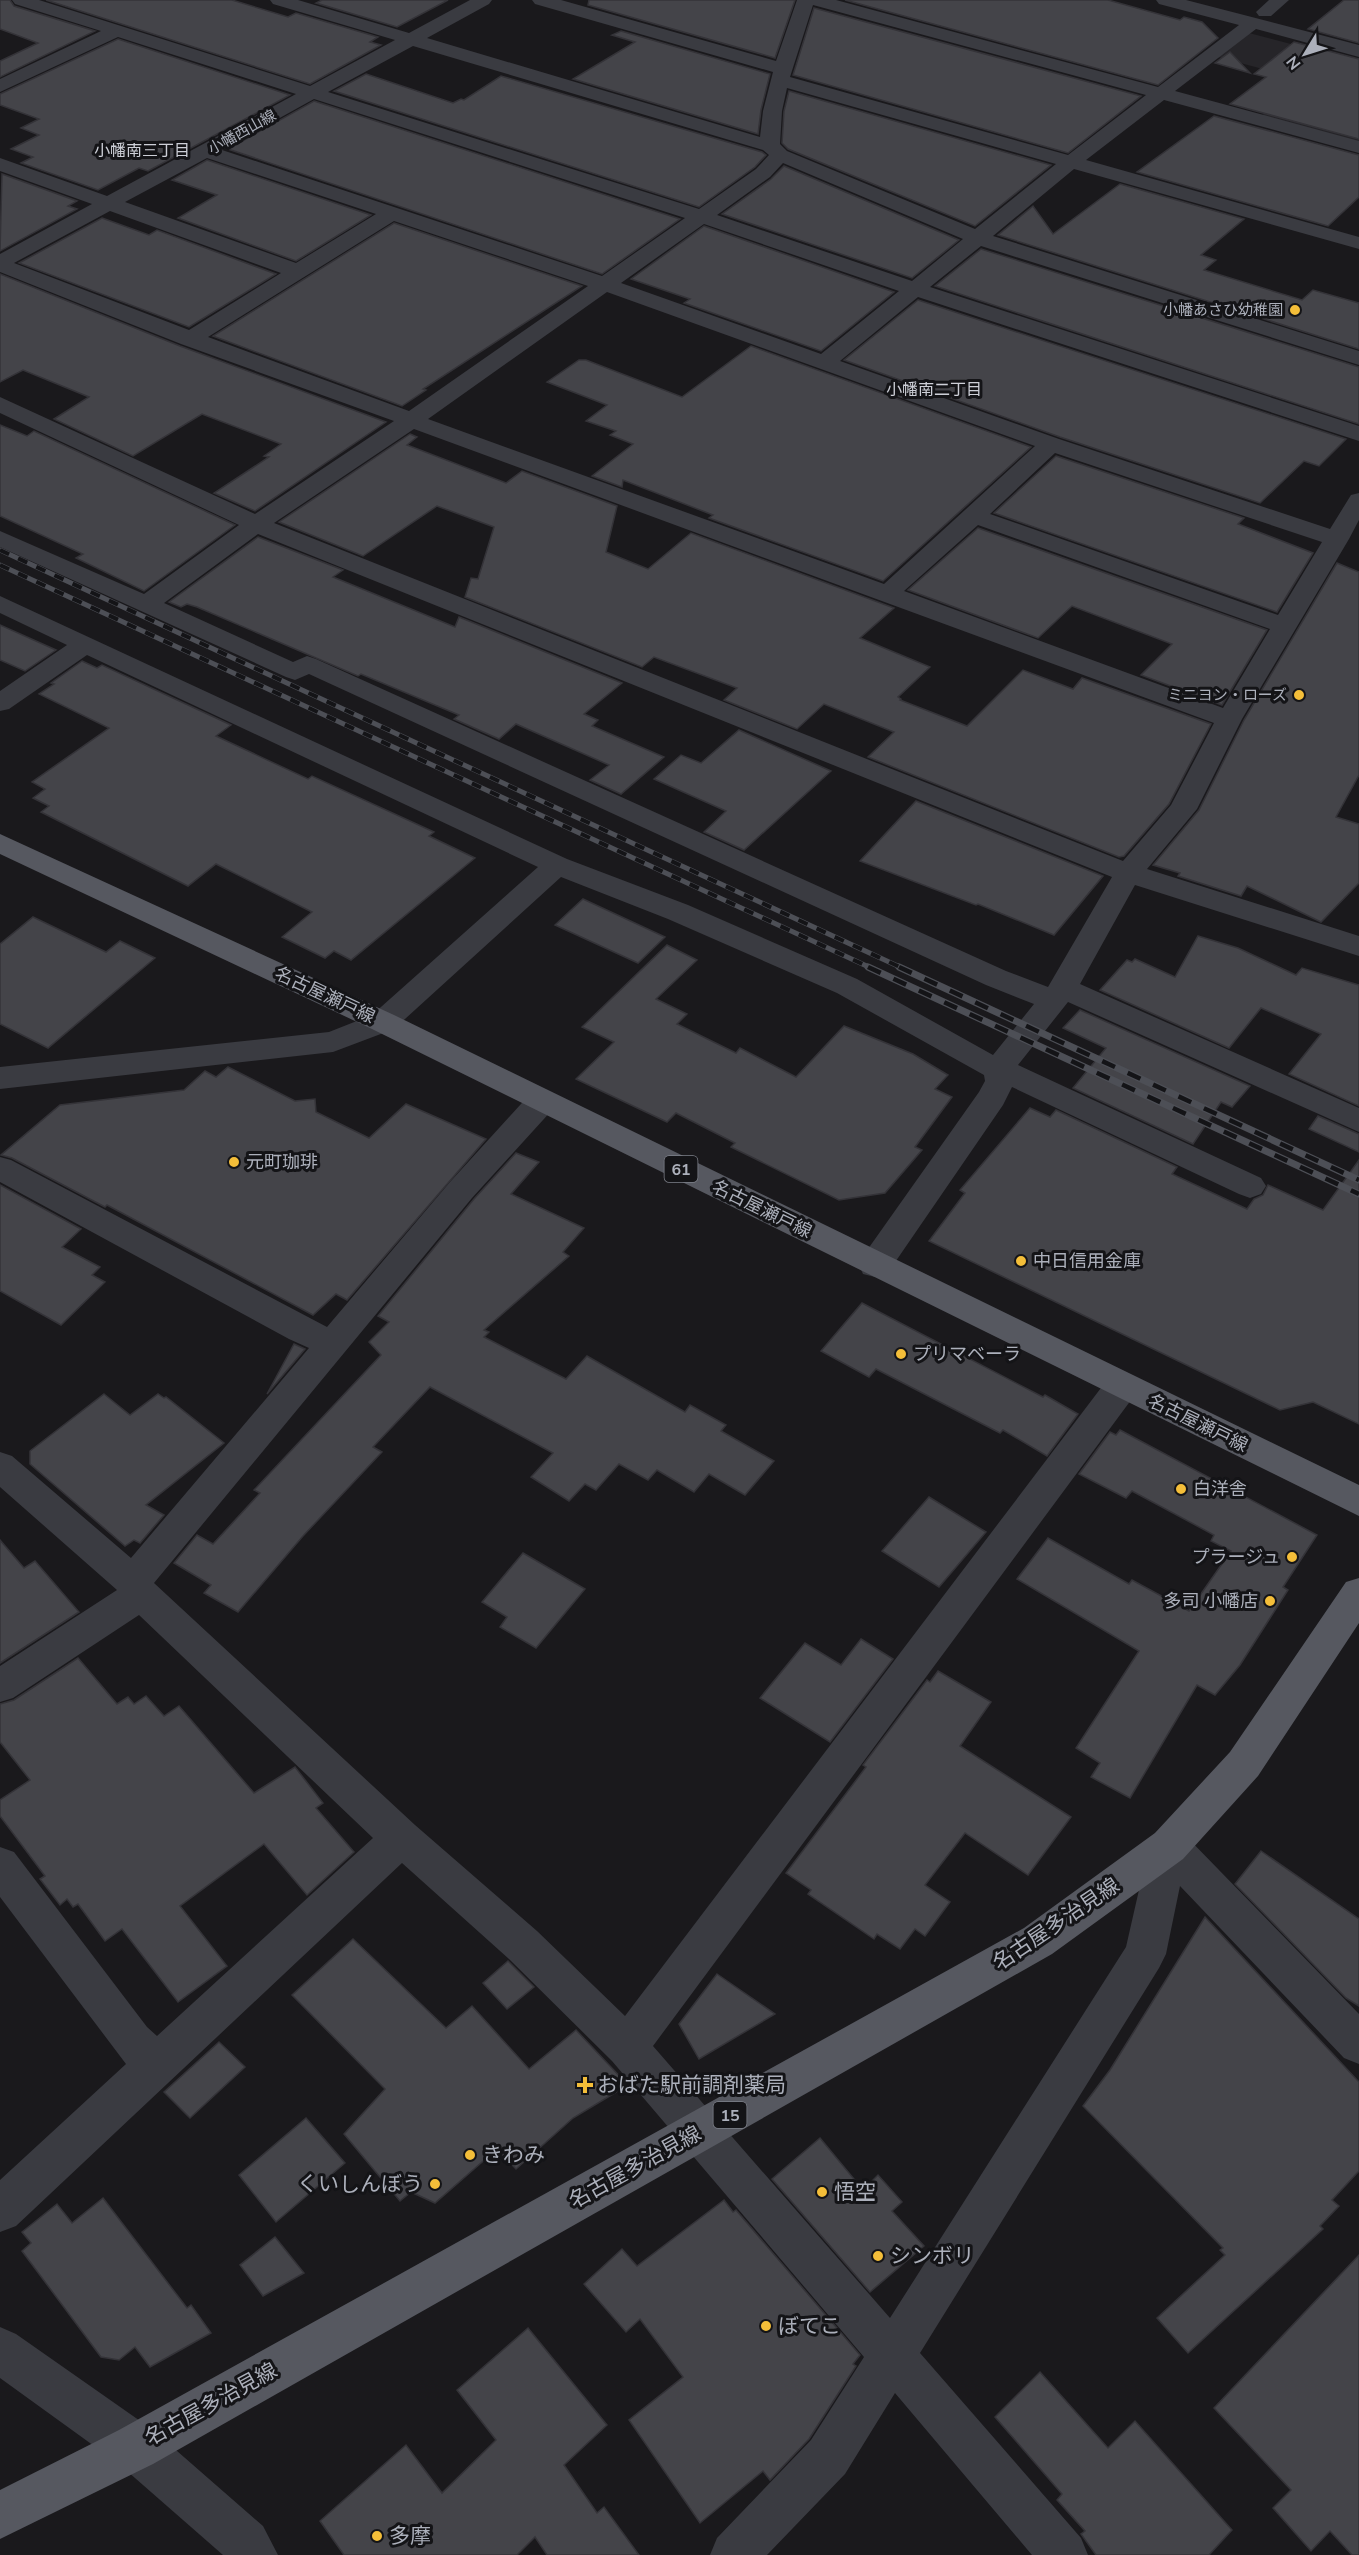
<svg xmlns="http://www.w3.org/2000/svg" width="1359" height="2555" font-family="'Nunito Sans','Noto Sans JP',sans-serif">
	<rect width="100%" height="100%" fill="#1a191c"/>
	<polygon fill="#262529" points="1249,33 1359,62 1359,144 1260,117 1303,80 1218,57"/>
	<g fill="#444449" stroke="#343338" stroke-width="1.5">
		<polygon points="0,0 10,0 14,6 95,31 0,77 0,61 38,43 0,29"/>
		<polygon points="46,0 232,0 288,17 296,13 378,37 370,42 381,45 310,84"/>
		<polygon points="322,0 448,0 397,27 316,3"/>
		<polygon points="589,0 795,0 775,58 588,5"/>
		<polygon points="845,0 1108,0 1180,20 1184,17 1202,22 1218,38 1158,85"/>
		<polygon points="1344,0 1359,0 1359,43 1308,29"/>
		<polygon points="814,8 1141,96 1068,153 793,75"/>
		<polygon points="621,31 770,74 761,110 758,134 573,79 635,42 612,35"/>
		<polygon points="118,39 290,95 148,171 139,168 98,190 21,163 33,157 11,149 39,135 21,128 39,119 0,105 0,94"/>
		<polygon points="1294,42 1359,59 1359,139 1230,104 1266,77 1254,74"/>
		<polygon points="1230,52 1250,73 1215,63"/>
		<polygon points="366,74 453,103 461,99 464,100 501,76 762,152 766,155 755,167 699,207 334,91"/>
		<polygon points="789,91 1051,165 975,226 788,149 782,143 784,111"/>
		<polygon points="314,101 680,219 602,274 228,149"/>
		<polygon points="1214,116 1359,155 1359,197 1328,226 1137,172"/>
		<polygon points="207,160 371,215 296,261 178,218 217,195 172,180"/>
		<polygon points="784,166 959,240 912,278 722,214 771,179"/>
		<polygon points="2,174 77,201 68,206 77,209 0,251"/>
		<polygon points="1120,184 1244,219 1201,255 1216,260 1204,270 1302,300 1313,290 1359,303 1359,349 998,235 1033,206 1053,234"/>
		<polygon points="102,218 149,235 157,230 276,274 189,327 19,263"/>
		<polygon points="394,223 582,286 423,389 426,390 402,406 213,336"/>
		<polygon points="704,226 894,292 821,351 684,303 690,299 631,279"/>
		<polygon points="981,249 1359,367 1359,424 935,286"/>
		<polygon points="0,274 180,346 386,422 255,511 214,493 269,457 264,456 281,444 202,414 133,456 54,419 89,397 23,370 0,382"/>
		<polygon points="918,300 1346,439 1319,466 1304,461 1260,503 1060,437 844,360"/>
		<polygon points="751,346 1031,447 883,581 709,518 713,515 623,480 622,487 592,476 633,444 610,435 616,431 586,421 607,405 547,382 579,360 586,360 682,397"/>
		<polygon points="0,425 27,436 34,431 235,525 144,591 76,558 83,554 0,516"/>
		<polygon points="410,434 417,437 407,445 506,483 522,471 617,506 606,552 648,569 691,533 894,608 860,638 930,667 898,697 901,699 900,700 967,726 1023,670 1073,689 1082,678 1211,724 1169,804 1124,856 1119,857 868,757 894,732 824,704 797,729 724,700 737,688 654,657 642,667 465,597 471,578 478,579 494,527 437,506 363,556 279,522"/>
		<polygon points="1056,456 1244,518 1238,524 1313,553 1277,612 994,513"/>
		<polygon points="978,528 1267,630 1222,705 1141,675 1172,644 1072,606 1038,638 908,590"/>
		<polygon points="258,537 343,570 333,577 455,627 459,617 622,683 584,714 598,720 592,726 664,757 621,794 590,780 609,765 516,724 499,739 454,719 459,715 361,674 358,676 197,607 187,604 181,607 169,602"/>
		<polygon points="1337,563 1359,572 1359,775 1336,817 1359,824 1359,883 1321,922 1247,886 1241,896 1178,876 1180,873 1153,865 1199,810 1244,720"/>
		<polygon points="0,625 56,650 25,671 0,660"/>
		<polygon points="82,661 97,668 102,665 231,725 216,736 308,779 312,776 434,832 429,836 475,858 351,960 334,951 325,958 282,937 312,912 216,864 188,886 41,812 49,806 33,798 45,789 32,782 109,728 39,694 54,684 51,683"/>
		<polygon points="739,730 831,771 744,850 704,832 726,811 654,779 681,755 701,763"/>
		<polygon points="916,801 1103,876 1054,935 978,904 976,905 860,861"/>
		<polygon points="583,899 665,937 638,963 555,925"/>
		<polygon points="33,917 106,952 120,941 155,958 48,1048 0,1024 0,944"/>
		<polygon points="1198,936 1238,948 1296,975 1302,968 1359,985 1359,1106 1289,1074 1321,1034 1261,1008 1229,1048 1100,990 1127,960 1132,962 1135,959 1175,977"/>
		<polygon points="667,945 697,960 656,999 687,1014 677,1024 736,1053 740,1048 796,1077 844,1026 913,1054 948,1075 935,1089 952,1097 915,1147 922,1150 885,1193 839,1200 731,1147 735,1143 676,1113 667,1122 576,1079 614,1042 582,1027"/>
		<polygon points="1080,1010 1250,1086 1232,1107 1221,1102 1193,1144 1073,1088 1106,1048 1063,1028"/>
		<polygon points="228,1067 295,1101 315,1099 316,1112 369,1138 406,1104 486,1139 347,1300 336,1294 313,1315 107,1205 105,1207 12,1158 1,1155 60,1105 184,1090 205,1071 216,1077"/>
		<polygon points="1030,1108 1050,1117 1056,1110 1177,1167 1172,1174 1247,1209 1254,1199 1263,1195 1268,1185 1323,1210 1359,1160 1359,1424 1313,1402 1280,1410 929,1241 965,1193 960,1190"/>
		<polygon points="1318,1116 1359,1134 1359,1152 1309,1129"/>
		<polygon points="516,1153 539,1162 511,1194 584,1228 563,1252 569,1256 484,1330 489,1332 484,1337 566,1379 587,1356 685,1412 690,1405 726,1425 721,1431 774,1461 745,1495 709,1474 694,1492 657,1470 648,1480 619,1464 596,1490 585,1484 569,1501 531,1477 553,1453 430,1387 373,1447 382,1452 303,1536 238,1612 204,1593 211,1585 174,1563 197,1535 213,1544 260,1493 254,1490 381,1355 369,1342 389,1322 378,1316 474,1199"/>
		<polygon points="0,1185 81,1229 62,1247 100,1267 92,1275 105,1282 61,1325 0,1291"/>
		<polygon points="862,1303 1043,1397 1045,1395 1078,1414 1047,1456 1003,1430 1000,1433 876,1369 869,1377 821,1351"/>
		<polygon points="294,1344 305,1349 267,1394"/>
		<polygon points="104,1394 130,1415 158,1394 164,1398 166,1397 224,1443 146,1505 164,1515 140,1543 134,1540 125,1546 30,1464 30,1451"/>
		<polygon points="1120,1430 1317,1535 1283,1587 1288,1590 1240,1665 1215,1695 1197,1685 1130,1798 1091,1777 1100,1763 1076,1748 1139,1651 1017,1579 1048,1538 1129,1584 1132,1580 1189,1611 1231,1551 1211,1541 1214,1535 1132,1491 1126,1498 1079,1474 1110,1432 1116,1435"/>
		<polygon points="929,1497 986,1532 939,1587 882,1551"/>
		<polygon points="0,1540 24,1568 35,1561 79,1612 0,1663"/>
		<polygon points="523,1553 585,1589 536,1648 500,1627 507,1617 482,1602"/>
		<polygon points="861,1639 893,1659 830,1742 760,1698 805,1643 841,1665"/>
		<polygon points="78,1658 117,1704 128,1697 134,1704 146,1696 164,1716 179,1706 254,1793 295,1767 323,1803 316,1808 354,1852 307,1895 264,1844 180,1906 227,1966 178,2002 122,1929 105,1941 78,1904 73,1907 67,1899 60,1905 40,1879 45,1876 0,1816 0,1800 30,1780 0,1742 0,1704 14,1700"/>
		<polygon points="938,1671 991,1702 960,1746 1071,1817 1028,1875 965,1833 925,1885 950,1902 925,1936 915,1929 900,1949 877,1934 874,1939 808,1894 811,1890 786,1873 866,1767 863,1765 927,1680 930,1682"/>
		<polygon points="1261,1851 1359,1919 1359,2006 1346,1998 1235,1884"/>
		<polygon points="1205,1917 1359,2082 1359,2171 1332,2200 1339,2206 1320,2226 1323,2229 1188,2353 1157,2318 1225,2255 1220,2250 1223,2248 1083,2106 1110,2070"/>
		<polygon points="353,1939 446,2028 472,2006 529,2069 576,2030 628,2085 573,2118 516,2169 497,2149 435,2203 411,2192 400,2201 344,2134 385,2089 292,1995"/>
		<polygon points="508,1961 534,1987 507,2009 483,1983"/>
		<polygon points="717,1974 775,2014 699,2059 679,2024"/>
		<polygon points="219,2042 245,2067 190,2118 164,2092"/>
		<polygon points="306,2118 345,2163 276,2222 239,2175"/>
		<polygon points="820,2138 863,2190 878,2175 902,2202 892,2211 924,2246 870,2292 772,2179"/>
		<polygon points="103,2198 187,2308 191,2305 211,2333 150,2367 135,2347 119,2360 101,2357 22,2251 31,2243 22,2232 57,2204 72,2223"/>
		<polygon points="724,2200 733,2212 736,2210 860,2355 853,2364 856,2366 809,2439 770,2480 763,2471 700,2523 629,2420 683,2377 640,2319 626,2332 584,2284 622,2249 637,2266"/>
		<polygon points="275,2237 304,2273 263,2296 240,2265"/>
		<polygon points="1359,2255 1359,2555 1352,2555 1330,2531 1311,2551 1273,2508 1291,2490 1214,2408"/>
		<polygon points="528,2328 607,2425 564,2465 597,2513 604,2507 639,2555 547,2555 535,2537 517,2555 344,2555 320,2521 406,2445 442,2493 496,2440 457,2390"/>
		<polygon points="1040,2372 1108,2448 1135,2421 1232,2530 1209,2555 1096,2555 1081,2534 1085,2531 1057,2500 1062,2494 995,2417"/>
	</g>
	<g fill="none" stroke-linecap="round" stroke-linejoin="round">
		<g fill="#3a3b41" fill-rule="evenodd">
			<path d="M12,0h27l271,86 85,-46 -122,-36 -3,-4h28l111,33 61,-33h22l-3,4 -62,34 333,99 3,-26 10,-39 -238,-68 -3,-4h29l215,61 21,-61h39l322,87 81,-62 -80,-21 -3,-4h30l173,45v12l-103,-28 -81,62 184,50v12l-195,-53 -78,60 273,77v12l-285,-80 -81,67 366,115v14l-378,-119 -51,41 429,139v15l-441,-144 -78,64 219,78 271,90 21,-34 8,-2v27l-10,19 -107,180 -45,90 -50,60 212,67v20l-224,-71 -55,99 279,124v24l-291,-130 -50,63 243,113 5,8 -5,8 -11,4 -11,-4 -227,-107 -9,18 -116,169 -12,3 -12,-3 -4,-9 4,-9 116,-164 6,-11 -1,-6 -147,-82 -169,-74 -107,-42 -167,152 -61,23 -333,37v-22l329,-35 43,-17 166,-148 -451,-212 -78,54 -9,2v-20l67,-46 -67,-32v-17l567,263 121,46 169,74 136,76 41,-51 -48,-19 -677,-311 -14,6 -9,-3 -286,-130v-16l144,63 95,-69 -239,-112v-16l255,117 139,-93 -213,-77 -181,-72v-18l92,-50 -92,-33v-13l107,38 189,-102 -178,-57 -118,55v-13l101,-48 -86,-27zM813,5l333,90 -78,60 -278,-78zM413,46l350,104 6,5 -13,14 -57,40 -371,-117zM787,88l269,76 -81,65 -188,-78 -7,-7 2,-33zM314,99l371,119 -83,58 -380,-126zM207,158l169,56 -80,49 -171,-61zM783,163l180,76 -51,42 -195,-66 53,-38zM110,211l171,62 -92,57 -175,-67zM394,221l194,65 -179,125 -201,-74zM704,224l195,67 -78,63 -200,-71zM607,292l428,154 -151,138 -456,-165zM414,429l800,294 -43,82 -48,56 -849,-338zM1055,453l267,89 -44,73 -288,-101zM978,525l292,104 -47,79 -319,-117zM258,534l854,343 -64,110 -42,-16 -690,-312 -9,-3 -14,6 -129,-59z"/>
			<polygon points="1269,0 1289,0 1271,16 1259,16 1256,12"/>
			<polygon points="542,1090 553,1093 557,1101 553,1109 472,1198 154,1583 415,1825 537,1931 625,2016 1110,1376 1122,1373 1134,1376 1139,1386 1134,1396 653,2046 890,2318 1126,1947 1149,1846 1155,1833 1169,1828 1183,1833 1359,2014 1359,2064 1344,2058 1180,1886 1166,1954 1159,1968 920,2353 1081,2538 1088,2555 1032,2555 895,2393 845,2474 767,2555 710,2555 717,2538 811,2440 864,2357 612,2061 509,1959 402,1863 16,2226 0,2232 0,2180 126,2064 0,1897 0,1847 14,1852 147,2027 157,2036 373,1838 139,1615 13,1698 0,1702 0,1666 117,1590 0,1487 0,1452 12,1456 131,1558 309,1348 289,1339 0,1182 0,1157 11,1160 327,1327 450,1182 531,1093"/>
			<polygon points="0,2327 16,2334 153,2430 263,2526 278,2555 223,2555 119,2464 0,2378"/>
		</g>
		<g fill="#565860" fill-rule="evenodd">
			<polygon points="0,834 394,1015 1359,1485 1359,1516 372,1029 0,854"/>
			<polygon points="1359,1578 1359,1623 1258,1776 1183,1859 1052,1954 153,2464 0,2539 0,2490 119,2430 1024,1928 1155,1833 1230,1752 1346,1582"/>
		</g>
		<g stroke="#4d4f56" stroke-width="5">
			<g id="rail-far1">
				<polyline points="0,550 902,968"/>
				<polyline points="0,565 871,968"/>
			</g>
		</g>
		<g stroke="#4d4f56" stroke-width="7">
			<g id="rail">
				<polyline points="868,967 1359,1194"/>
				<polyline points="899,967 1359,1180"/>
			</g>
		</g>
		<use href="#rail-far1" stroke="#141417" stroke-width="4" stroke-dasharray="10" stroke-linecap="butt"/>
		<use href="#rail" stroke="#141417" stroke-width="4.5" stroke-dasharray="14" stroke-linecap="butt"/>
	</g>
	<g fill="#f4be39" stroke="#141417" stroke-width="2">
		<circle cx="1295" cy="310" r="6"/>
		<circle cx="1299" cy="695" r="6"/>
		<circle cx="234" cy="1162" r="6"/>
		<circle cx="1021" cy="1261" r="6"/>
		<circle cx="901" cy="1354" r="6"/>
		<circle cx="1181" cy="1489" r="6"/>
		<circle cx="1292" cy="1557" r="6"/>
		<circle cx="1270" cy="1601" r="6"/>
		<path d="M582 2076h6v6h6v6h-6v6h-6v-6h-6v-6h6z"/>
		<circle cx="470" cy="2155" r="6"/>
		<circle cx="435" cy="2184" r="6"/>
		<circle cx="822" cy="2192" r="6"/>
		<circle cx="878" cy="2256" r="6"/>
		<circle cx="766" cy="2326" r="6"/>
		<circle cx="377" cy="2536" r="6"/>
	</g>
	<g text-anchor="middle" stroke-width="6" stroke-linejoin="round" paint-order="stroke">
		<g font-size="15" fill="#acb0bb" stroke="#141417">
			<text transform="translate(242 132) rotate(-29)" y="5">小幡西山線</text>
		</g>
		<g font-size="15" fill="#acb0bb" stroke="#141417" text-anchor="end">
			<text x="1283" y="315">小幡あさひ幼稚園</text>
			<text x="1287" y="700">ミニヨン・ローズ</text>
		</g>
		<g font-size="16" fill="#cdcfd7" stroke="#141417">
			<text x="142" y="156">小幡南三丁目</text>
			<text x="934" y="395">小幡南二丁目</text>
		</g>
		<g fill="#141417" stroke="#7e818a" stroke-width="1.5">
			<rect x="664.5" y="1156" width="33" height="26" rx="4.5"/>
			<rect x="713.5" y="2102" width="33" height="26" rx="4.5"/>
		</g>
		<g font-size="16" font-weight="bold" fill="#acb0bb">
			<text x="681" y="1175">61</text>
			<text x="730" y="2121">15</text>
		</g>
		<g font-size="18" fill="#acb0bb" stroke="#141417">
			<text transform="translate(325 995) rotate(25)" y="6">名古屋瀬戸線</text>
			<text transform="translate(762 1209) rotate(26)" y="6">名古屋瀬戸線</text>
			<text transform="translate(1198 1423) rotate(26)" y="6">名古屋瀬戸線</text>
		</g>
		<g font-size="18" fill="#acb0bb" stroke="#141417" text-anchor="start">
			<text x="246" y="1168">元町珈琲</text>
			<text x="1033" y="1267">中日信用金庫</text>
			<text x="913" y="1360">プリマベーラ</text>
			<text x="1193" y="1495">白洋舎</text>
			<text x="1280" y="1563" text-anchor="end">プラージュ</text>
			<text x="1258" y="1607" text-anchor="end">多司 小幡店</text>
		</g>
		<g font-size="21" fill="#acb0bb" stroke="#141417">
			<text transform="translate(1056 1924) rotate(-34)" y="7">名古屋多治見線</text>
			<text transform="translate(635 2167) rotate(-29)" y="7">名古屋多治見線</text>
			<text transform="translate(211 2404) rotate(-29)" y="7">名古屋多治見線</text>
		</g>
		<g font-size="21" fill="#acb0bb" stroke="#141417" text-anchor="start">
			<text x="597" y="2092">おばた駅前調剤薬局</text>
			<text x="482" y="2162">きわみ</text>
			<text x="423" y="2191" text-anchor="end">くいしんぼう</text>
			<text x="834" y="2199">悟空</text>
			<text x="890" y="2263">シンボリ</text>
			<text x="778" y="2333">ぼてこ</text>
			<text x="389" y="2543">多摩</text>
		</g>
	</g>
	<g transform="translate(1305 54) rotate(232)" stroke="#141417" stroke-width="4.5" paint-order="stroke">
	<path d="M0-4.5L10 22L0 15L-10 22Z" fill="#acb0bb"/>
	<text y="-9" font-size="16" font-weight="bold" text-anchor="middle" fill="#acb0bb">N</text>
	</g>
</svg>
